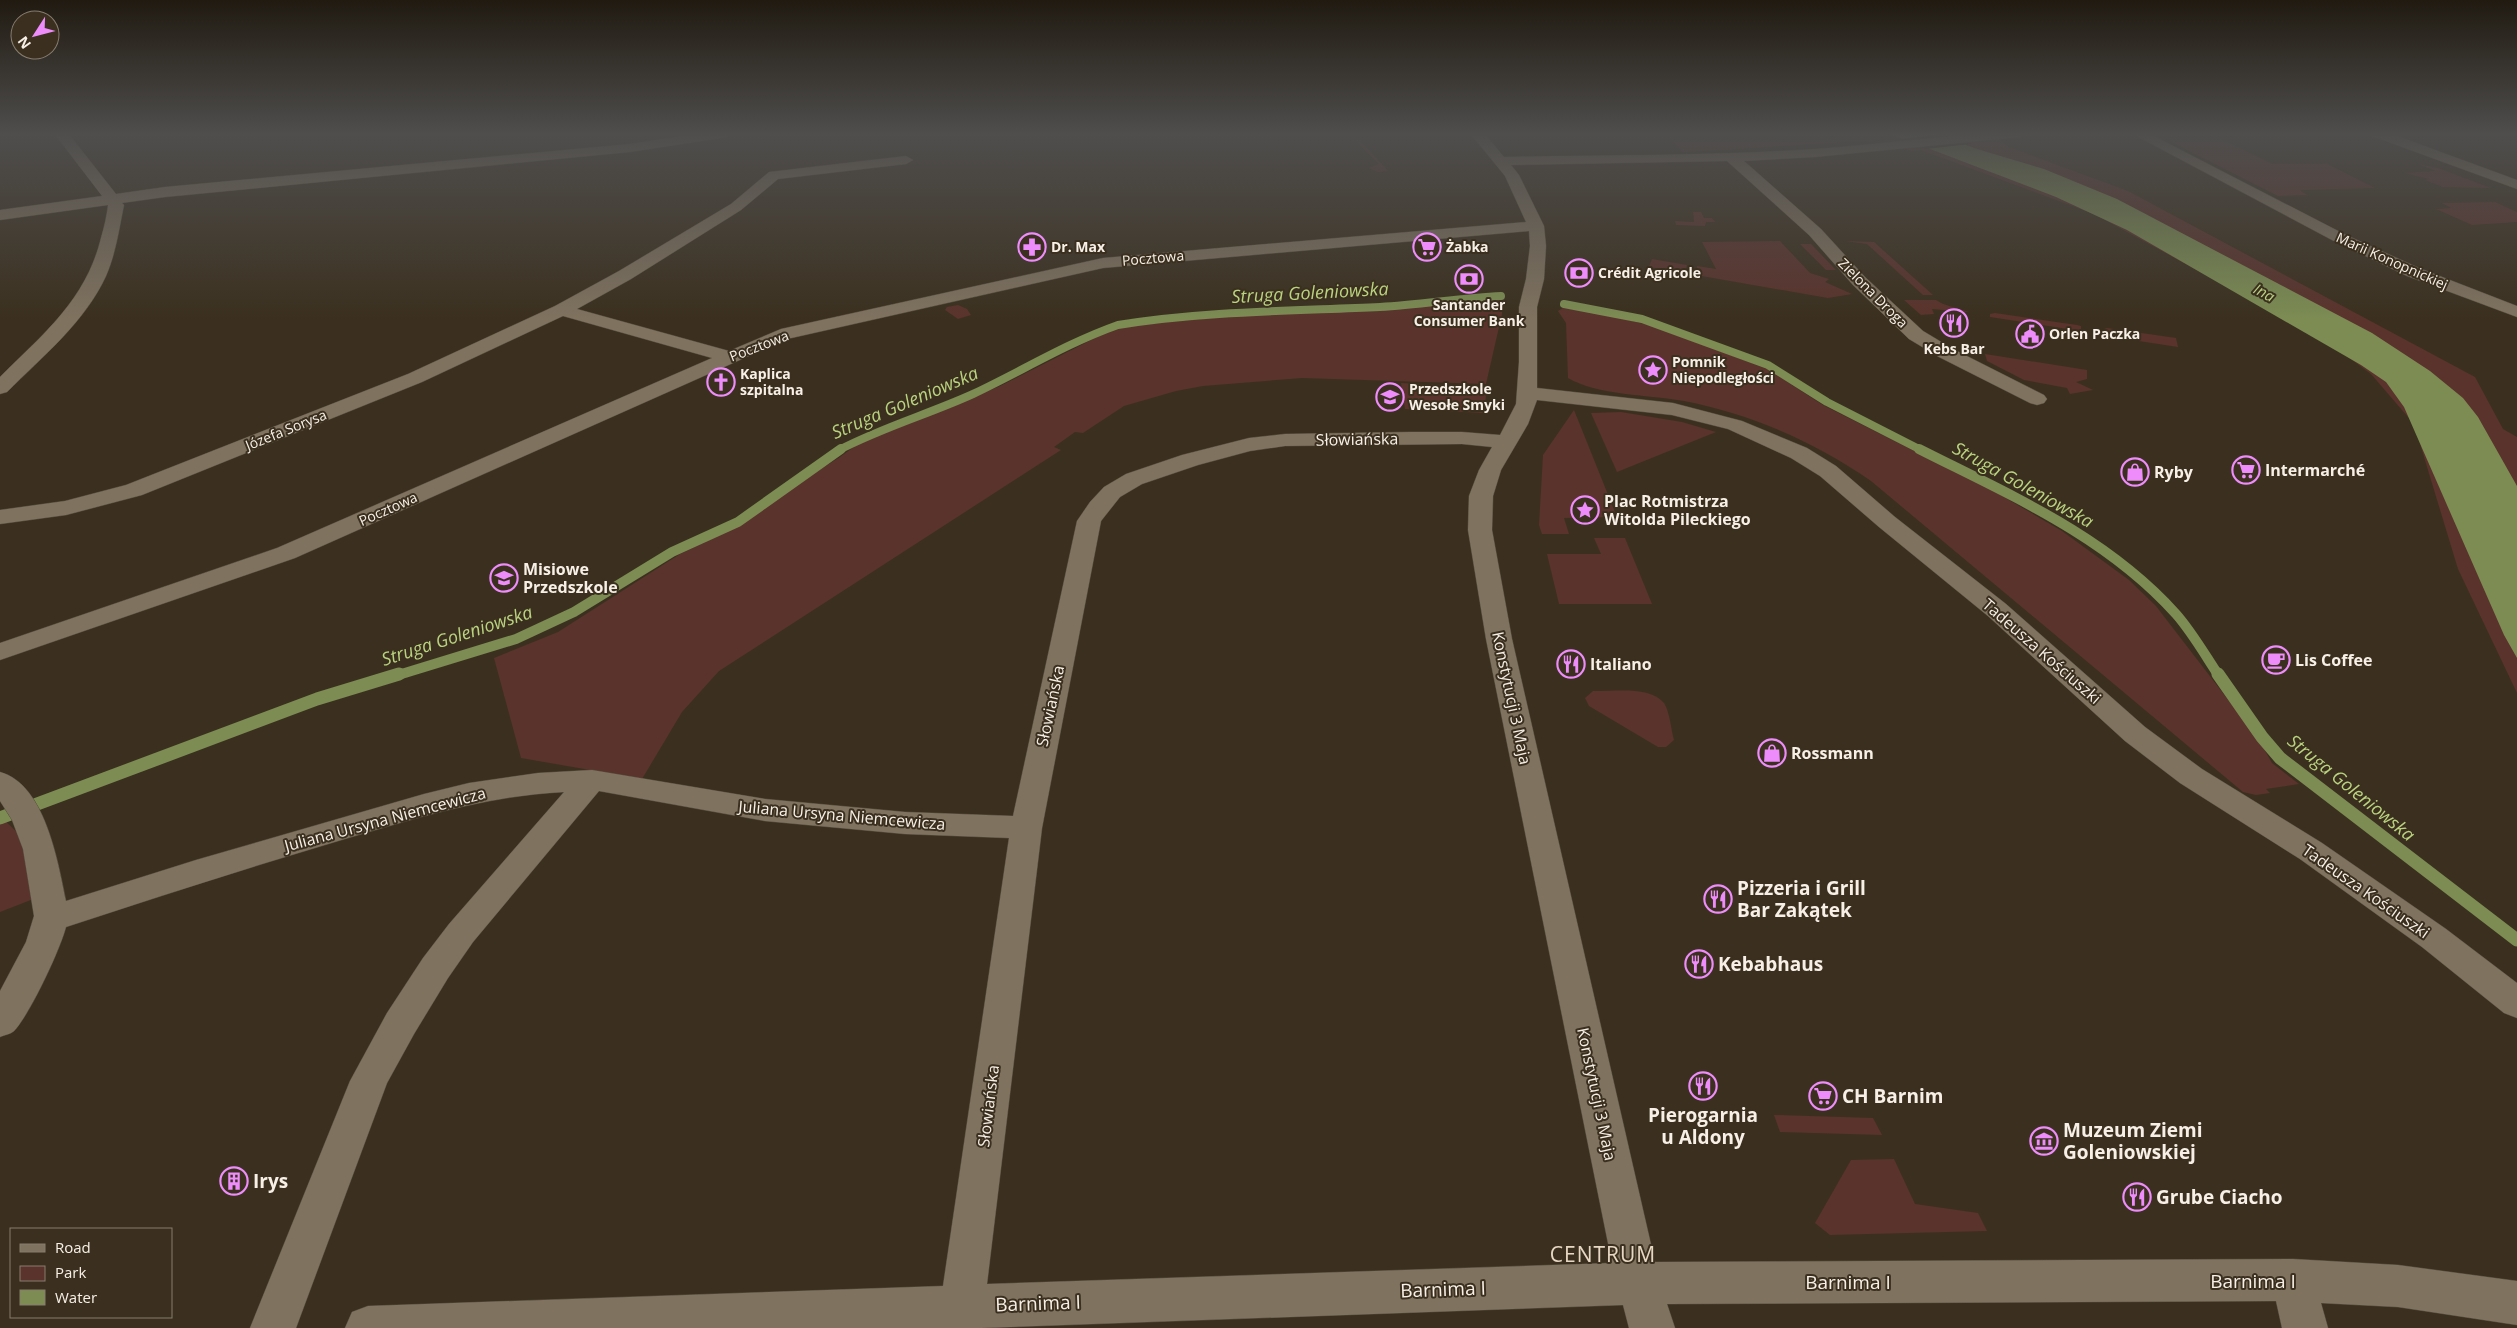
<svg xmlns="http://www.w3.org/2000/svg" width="2517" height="1328" font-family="'Open Sans',sans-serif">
	<rect width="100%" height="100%" fill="#3b301f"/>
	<g fill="#5a332c">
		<polygon points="1348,133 1353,133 1388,171 1378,172 1369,168 1379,164"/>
		<polygon points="1665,133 1979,133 2001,140 2008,147 2128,191 2475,377 2503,429 2517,437 2517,693 2458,569 2414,424 2371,374 2325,340 2094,214 1921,150 1912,151 1882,140 1683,152"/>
		<polygon points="2215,136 2272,164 2327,164 2375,188 2300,190 2307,195 2278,196 2170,141 2170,138"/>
		<polygon points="2418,164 2438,168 2491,188 2443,187 2425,180 2429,179 2405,173 2436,171"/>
		<polygon points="2495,202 2517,212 2517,222 2472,225 2436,209 2451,208 2442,203"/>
		<polygon points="1693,212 1701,212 1704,218 1712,218 1715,222 1706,222 1705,226 1676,225 1675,221 1694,222"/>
		<polygon points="1780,241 1810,273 1829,279 1825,282 1852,294 1828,298 1696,275 1697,266 1716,269 1702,242"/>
		<polygon points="1845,241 1874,242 1933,295 1923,295 1867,244"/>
		<polygon points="1800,244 1811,244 1836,270 1826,270"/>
		<polygon points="1652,259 1687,265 1685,273 1649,267"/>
		<polygon points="1502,298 1502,314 1486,384 1302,378 1203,386 1176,391 1124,406 1083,433 1075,432 1054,447 1061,450 719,671 682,712 642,779 521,758 494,658 558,632 680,554 741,525 800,482 840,457 866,438 998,387 1097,337 1127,326 1257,314 1392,309 1464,299"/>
		<polygon points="1904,300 1936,300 1943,304 1969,312 1932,309 1934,314 1921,315"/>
		<polygon points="958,305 967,309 971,315 958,319 945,310 947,307"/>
		<path d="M1563,308l41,6 52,13 111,42 56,36 169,85 70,41 67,49 27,26 103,134 13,23 27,21 -33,5 4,4 -14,2 -13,-3 -372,-311c-56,-39 -120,-67 -187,-80 -34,-6 -88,-6 -116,-23l-2,-55 -8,-12z"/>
		<polygon points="1995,313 2077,325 2081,326 2081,331 1990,317 1990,314"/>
		<polygon points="2107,328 2176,338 2178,347 2106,336 2104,335 2104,329"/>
		<polygon points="1985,354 2087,370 2087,379 2076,382 2093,390 2070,394 2067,388 2024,380 1987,361"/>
		<polygon points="1401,383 1487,387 1484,413 1405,409"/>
		<polygon points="1574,410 1617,517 1564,518 1569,534 1542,534 1539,525 1543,455"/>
		<polygon points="1621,412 1682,422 1716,432 1617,472 1591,413"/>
		<polygon points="1594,538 1625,538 1652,604 1559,604 1547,554 1601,554"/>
		<path d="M1593,691c20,1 56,-6 71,12 6,9 7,27 10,37l-8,7h-8l-69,-41 -4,-8z"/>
		<polygon points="0,816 23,838 36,898 0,912"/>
		<polygon points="1774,1115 1873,1118 1882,1135 1780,1132"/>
		<polygon points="1894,1159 1915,1204 1978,1213 1987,1231 1830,1235 1815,1223 1851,1160"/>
	</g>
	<polygon fill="#7c8c53" points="1888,133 1935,133 1977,149 2044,169 2117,199 2372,333 2430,371 2463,398 2478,417 2517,486 2517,658 2504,635 2404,407 2386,382 2361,365 2127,230 2056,197"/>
	<polygon fill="#3b301f" points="1945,134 1971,144 1926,149 1899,139"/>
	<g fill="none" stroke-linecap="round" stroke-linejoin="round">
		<g stroke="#7c8c53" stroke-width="8">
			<polyline points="1564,304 1642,319 1768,365 1827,402 1921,450"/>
			<path d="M839,450c44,-23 90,-36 134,-56 49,-23 94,-51 145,-69 86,-14 175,-14 262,-18 40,-2 80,-9 121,-11"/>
		</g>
		<g stroke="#7c8c53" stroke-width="10">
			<path d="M1919,449c91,46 187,87 257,165 16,18 29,41 43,62"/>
			<polyline points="395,676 516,639 574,612 672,552 738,522 841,449"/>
		</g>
		<g stroke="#7c8c53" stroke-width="13">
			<polyline points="2218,674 2262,737 2280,758 2517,940"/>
			<polyline points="0,818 317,699 399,674"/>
		</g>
		<g stroke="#554c3d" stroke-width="1">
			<g id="minor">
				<path d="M54,133h14l48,61 49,-7 465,-43 72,-11h32l-7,4 -97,15 -465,45 -43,6 2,2c-5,24 -8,48 -18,71 -21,46 -64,81 -99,116l-7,2v-17c43,-43 86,-77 101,-139 3,-10 6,-23 7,-33l-108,15v-10l102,-14z"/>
				<path d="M1470,133h14l20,24c104,-2 208,-1 311,-8 71,-5 141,-16 212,-16l-7,4 -205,20 -71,4 77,68 44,48 58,54 30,18 91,46 3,4 -3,4 -7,2 -7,-2 -91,-46 -30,-18 -56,-54 -44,-50 -82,-74 -216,4 8,10 25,51 2,20 -2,33 -7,28v81l136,15 69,18 65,27 29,18 59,51 111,87 139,123 57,42 120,74 124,86 71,54v35l-13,-5 -82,-66 -122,-88 -120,-76 -55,-42 -137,-125 -109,-89 -59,-51 -29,-18 -63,-29 -56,-14 -135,-15 -9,24 -27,46 -8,26 -1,34 20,109 143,623 638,-3 105,6 119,16v44l-119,-18 -77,-4 7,25h-46l-6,-27 -609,3 8,24h-46l-6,-23 -641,23h-637l7,-16 16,-6 575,-20 66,-448 -104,-4 -140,-13 -166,-30 -126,151 -25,36 -34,56 -27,49 -91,245h-46l100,-247 37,-68 36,-55 26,-34 115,-132c-80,4 -150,27 -226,49 -91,27 -181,56 -272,86 -6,23 -36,87 -52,104 -3,3 -10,4 -14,6v-46l26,-49 8,-26 -11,-67 -11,-29 -12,-19v-29c45,12 58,90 66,129l130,-41 228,-66 45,-11 69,-10 54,-3 173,29 140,13 108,4 64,-295 13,-19 14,-15 22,-13 56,-19 67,-17 36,-4 125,-2h52l38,3 16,-31 3,-42v-55l7,-28 4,-33 -1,-15 -426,37 -316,71 -492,219 -295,102v-17l277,-95 435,-190 -149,-42 -141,66 -280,113 -76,20 -66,9v-14l65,-9 61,-16 282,-111 147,-68 64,-35 112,-67 38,-32 137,-16 7,4 -7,4 -128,15 -37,31 -110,69 -54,30 152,42 52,-22 322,-71 423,-36 -21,-46zM1462,444l30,3 -13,23 -10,26 -1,34 18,109 126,624 -625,21 55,-456 59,-307 19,-24 22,-13 56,-19 52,-14 35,-5z"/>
				<polygon points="2131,133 2148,133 2344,234 2419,268 2517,306 2517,317 2407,276 2332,240"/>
				<polygon points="2370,133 2389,133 2517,180 2517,189 2372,136"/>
			</g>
		</g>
		<use href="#minor" fill="#7f725f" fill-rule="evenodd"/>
	</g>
	<linearGradient id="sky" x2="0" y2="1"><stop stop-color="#201a11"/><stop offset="0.42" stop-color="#4f4e4d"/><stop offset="1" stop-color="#4f4e4d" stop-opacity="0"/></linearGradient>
	<rect width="2517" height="319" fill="url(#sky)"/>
	<defs>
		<g id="pharmacy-ring" transform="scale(1.4375)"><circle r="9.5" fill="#3b301f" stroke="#ed8cfa" stroke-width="1.5"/><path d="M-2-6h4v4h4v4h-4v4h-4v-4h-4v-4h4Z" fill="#ed8cfa"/></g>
		<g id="supermarket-ring" transform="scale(1.4375)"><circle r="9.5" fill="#3b301f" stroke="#ed8cfa" stroke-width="1.5"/><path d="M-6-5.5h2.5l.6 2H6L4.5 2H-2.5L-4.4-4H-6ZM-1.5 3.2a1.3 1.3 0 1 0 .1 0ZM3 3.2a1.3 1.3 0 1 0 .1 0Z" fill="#ed8cfa"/></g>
		<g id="bank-ring" transform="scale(1.4375)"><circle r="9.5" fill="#3b301f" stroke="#ed8cfa" stroke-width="1.5"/><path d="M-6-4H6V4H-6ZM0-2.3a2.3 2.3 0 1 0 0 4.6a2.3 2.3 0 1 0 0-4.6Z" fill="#ed8cfa"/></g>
		<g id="restaurant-ring" transform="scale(1.4375)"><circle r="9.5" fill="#3b301f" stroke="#ed8cfa" stroke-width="1.5"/><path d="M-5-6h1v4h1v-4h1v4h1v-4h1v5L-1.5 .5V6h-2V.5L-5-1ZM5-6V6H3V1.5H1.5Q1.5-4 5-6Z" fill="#ed8cfa"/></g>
		<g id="civic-ring" transform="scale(1.4375)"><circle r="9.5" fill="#3b301f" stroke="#ed8cfa" stroke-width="1.5"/><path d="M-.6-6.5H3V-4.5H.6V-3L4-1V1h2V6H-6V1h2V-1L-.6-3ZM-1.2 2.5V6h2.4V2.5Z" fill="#ed8cfa"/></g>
		<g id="sight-ring" transform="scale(1.4375)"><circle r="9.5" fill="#3b301f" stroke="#ed8cfa" stroke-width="1.5"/><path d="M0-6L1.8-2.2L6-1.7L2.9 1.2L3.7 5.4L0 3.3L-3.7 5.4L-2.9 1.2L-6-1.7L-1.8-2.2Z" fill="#ed8cfa"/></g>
		<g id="church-ring" transform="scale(1.4375)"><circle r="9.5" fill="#3b301f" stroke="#ed8cfa" stroke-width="1.5"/><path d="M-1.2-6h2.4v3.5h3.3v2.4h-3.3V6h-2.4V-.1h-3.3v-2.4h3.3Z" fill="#ed8cfa"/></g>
		<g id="school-ring" transform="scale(1.4375)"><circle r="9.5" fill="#3b301f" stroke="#ed8cfa" stroke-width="1.5"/><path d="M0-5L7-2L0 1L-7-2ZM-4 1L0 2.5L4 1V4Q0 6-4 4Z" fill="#ed8cfa"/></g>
		<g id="shop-ring" transform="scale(1.4375)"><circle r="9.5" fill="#3b301f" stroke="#ed8cfa" stroke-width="1.5"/><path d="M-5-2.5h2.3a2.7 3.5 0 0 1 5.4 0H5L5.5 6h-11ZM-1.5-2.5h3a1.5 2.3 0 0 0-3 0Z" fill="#ed8cfa"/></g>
		<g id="cafe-ring" transform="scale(1.4375)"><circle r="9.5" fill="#3b301f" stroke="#ed8cfa" stroke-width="1.5"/><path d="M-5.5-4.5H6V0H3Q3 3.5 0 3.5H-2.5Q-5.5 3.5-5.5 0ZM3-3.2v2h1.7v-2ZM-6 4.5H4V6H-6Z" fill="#ed8cfa"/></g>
		<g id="museum-ring" transform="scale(1.4375)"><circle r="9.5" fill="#3b301f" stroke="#ed8cfa" stroke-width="1.5"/><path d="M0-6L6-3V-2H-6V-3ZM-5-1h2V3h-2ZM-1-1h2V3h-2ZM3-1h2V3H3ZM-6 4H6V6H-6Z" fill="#ed8cfa"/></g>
		<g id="building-ring" transform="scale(1.4375)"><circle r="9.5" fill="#3b301f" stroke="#ed8cfa" stroke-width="1.5"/><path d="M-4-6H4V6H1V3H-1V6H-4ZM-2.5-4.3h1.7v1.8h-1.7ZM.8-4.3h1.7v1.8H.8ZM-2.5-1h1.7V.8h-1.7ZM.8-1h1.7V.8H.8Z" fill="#ed8cfa"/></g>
	</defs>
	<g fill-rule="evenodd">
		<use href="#pharmacy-ring" x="1032" y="247"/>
		<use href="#supermarket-ring" x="1427" y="247"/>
		<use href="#bank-ring" x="1579" y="273"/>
		<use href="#bank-ring" x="1469" y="279"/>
		<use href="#restaurant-ring" x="1954" y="323"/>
		<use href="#civic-ring" x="2030" y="334"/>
		<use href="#sight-ring" x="1653" y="370"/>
		<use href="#church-ring" x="721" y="382"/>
		<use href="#school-ring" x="1390" y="397"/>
		<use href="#supermarket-ring" x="2246" y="470"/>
		<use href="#shop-ring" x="2135" y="472"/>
		<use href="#sight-ring" x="1585" y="510"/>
		<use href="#school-ring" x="504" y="578"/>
		<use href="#cafe-ring" x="2276" y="660"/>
		<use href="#restaurant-ring" x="1571" y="664"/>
		<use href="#shop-ring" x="1772" y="753"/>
		<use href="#restaurant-ring" x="1718" y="899"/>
		<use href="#restaurant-ring" x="1699" y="964"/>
		<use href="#restaurant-ring" x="1703" y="1086"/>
		<use href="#supermarket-ring" x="1823" y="1096"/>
		<use href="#museum-ring" x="2044" y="1141"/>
		<use href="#building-ring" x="234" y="1181"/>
		<use href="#restaurant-ring" x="2137" y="1197"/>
	</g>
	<g text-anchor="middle" stroke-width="4" stroke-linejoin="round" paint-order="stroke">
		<g font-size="14" font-weight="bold" fill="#f8f0e6" stroke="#3b301f" text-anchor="start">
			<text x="1051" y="252">Dr. Max</text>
			<text x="1446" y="252">Żabka</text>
			<text x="1598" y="278">Crédit Agricole</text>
			<text x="1469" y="310" text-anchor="middle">Santander<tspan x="1469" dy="16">Consumer Bank</tspan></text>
			<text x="2049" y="339">Orlen Paczka</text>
			<text x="1954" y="354" text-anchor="middle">Kebs Bar</text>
			<text x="1672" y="367">Pomnik<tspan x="1672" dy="16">Niepodległości</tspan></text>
			<text x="740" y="379">Kaplica<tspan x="740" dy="16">szpitalna</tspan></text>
			<text x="1409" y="394">Przedszkole<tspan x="1409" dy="16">Wesołe Smyki</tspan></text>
		</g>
		<g font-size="14" fill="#f8f0e6" stroke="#3b301f">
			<text transform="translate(1153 258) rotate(-5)" y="5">Pocztowa</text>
			<text transform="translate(2392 261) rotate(24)" y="5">Marii Konopnickiej</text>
			<text transform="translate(1873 293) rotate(45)" y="5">Zielona Droga</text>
			<text transform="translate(759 346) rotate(-21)" y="5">Pocztowa</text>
			<text transform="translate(286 430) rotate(-22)" y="5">Józefa Sorysa</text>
			<text transform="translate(388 509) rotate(-24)" y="5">Pocztowa</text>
		</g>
		<g font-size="15" font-style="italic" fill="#bad37f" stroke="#3b301f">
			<text transform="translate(2264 293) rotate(28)" y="5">Ina</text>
		</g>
		<g font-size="16" fill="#f8f0e6" stroke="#3b301f">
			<text transform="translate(1357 439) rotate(-1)" y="6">Słowiańska</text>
			<text transform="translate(2042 651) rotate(41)" y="6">Tadeusza Kościuszki</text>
			<text transform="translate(1512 698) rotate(78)" y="6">Konstytucji 3 Maja</text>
			<text transform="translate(1050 706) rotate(-78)" y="6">Słowiańska</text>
			<text transform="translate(842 815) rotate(5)" y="6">Juliana Ursyna Niemcewicza</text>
			<text transform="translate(385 819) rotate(-15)" y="6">Juliana Ursyna Niemcewicza</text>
			<text transform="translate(2366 891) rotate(35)" y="6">Tadeusza Kościuszki</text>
			<text transform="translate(1597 1094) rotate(78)" y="6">Konstytucji 3 Maja</text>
			<text transform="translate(988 1106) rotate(-83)" y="6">Słowiańska</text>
		</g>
		<g font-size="16" font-weight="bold" fill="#f8f0e6" stroke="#3b301f" text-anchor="start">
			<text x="2265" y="476">Intermarché</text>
			<text x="2154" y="478">Ryby</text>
			<text x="1604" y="507">Plac Rotmistrza<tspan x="1604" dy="18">Witolda Pileckiego</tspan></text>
			<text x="523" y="575">Misiowe<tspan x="523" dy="18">Przedszkole</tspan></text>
			<text x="2295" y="666">Lis Coffee</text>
			<text x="1590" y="670">Italiano</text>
			<text x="1791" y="759">Rossmann</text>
		</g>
		<g font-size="18" font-style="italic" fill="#bad37f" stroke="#3b301f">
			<text transform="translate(1310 293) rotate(-3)" y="6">Struga Goleniowska</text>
			<text transform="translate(905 403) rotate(-23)" y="6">Struga Goleniowska</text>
			<text transform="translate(2023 485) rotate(29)" y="6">Struga Goleniowska</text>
			<text transform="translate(457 636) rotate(-18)" y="6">Struga Goleniowska</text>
			<text transform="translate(2351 788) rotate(39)" y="6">Struga Goleniowska</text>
		</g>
		<g font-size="19" font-weight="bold" fill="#f8f0e6" stroke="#3b301f" text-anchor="start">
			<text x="1737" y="895">Pizzeria i Grill<tspan x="1737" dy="22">Bar Zakątek</tspan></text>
			<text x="1718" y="971">Kebabhaus</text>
			<text x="1842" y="1103">CH Barnim</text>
			<text x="1703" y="1122" text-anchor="middle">Pierogarnia<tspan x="1703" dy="22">u Aldony</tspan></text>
			<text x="2063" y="1137">Muzeum Ziemi<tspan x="2063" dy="22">Goleniowskiej</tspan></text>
			<text x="253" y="1188">Irys</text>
			<text x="2156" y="1204">Grube Ciacho</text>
		</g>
		<g font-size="19" fill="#f8f0e6" stroke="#3b301f">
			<text x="2253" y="1288">Barnima I</text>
			<text x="1848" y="1289">Barnima I</text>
			<text transform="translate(1443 1289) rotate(-2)" y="7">Barnima I</text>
			<text transform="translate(1038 1303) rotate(-2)" y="7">Barnima I</text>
		</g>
		<g font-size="21" letter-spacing="1" fill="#e7d8c3" stroke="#3b301f">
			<text x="1603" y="1262">CENTRUM</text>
		</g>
	</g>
	<rect x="10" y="1228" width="162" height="90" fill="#3b301f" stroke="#877d6f"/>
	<rect x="20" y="1244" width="25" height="8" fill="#7f725f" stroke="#877d6f"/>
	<text x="55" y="1253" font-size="15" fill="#f8f0e6">Road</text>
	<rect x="20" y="1266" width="25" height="15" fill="#5a332c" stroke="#877d6f"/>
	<text x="55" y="1278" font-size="15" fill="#f8f0e6">Park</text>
	<rect x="20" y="1290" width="25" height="15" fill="#7c8c53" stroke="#877d6f"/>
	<text x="55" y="1303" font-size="15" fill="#f8f0e6">Water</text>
	<g transform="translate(35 35) rotate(234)"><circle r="24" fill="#3b301f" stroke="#877d6f"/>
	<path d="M0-4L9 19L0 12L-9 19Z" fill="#ed8cfa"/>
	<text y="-8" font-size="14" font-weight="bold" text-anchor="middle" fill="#f8f0e6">N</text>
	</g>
</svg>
